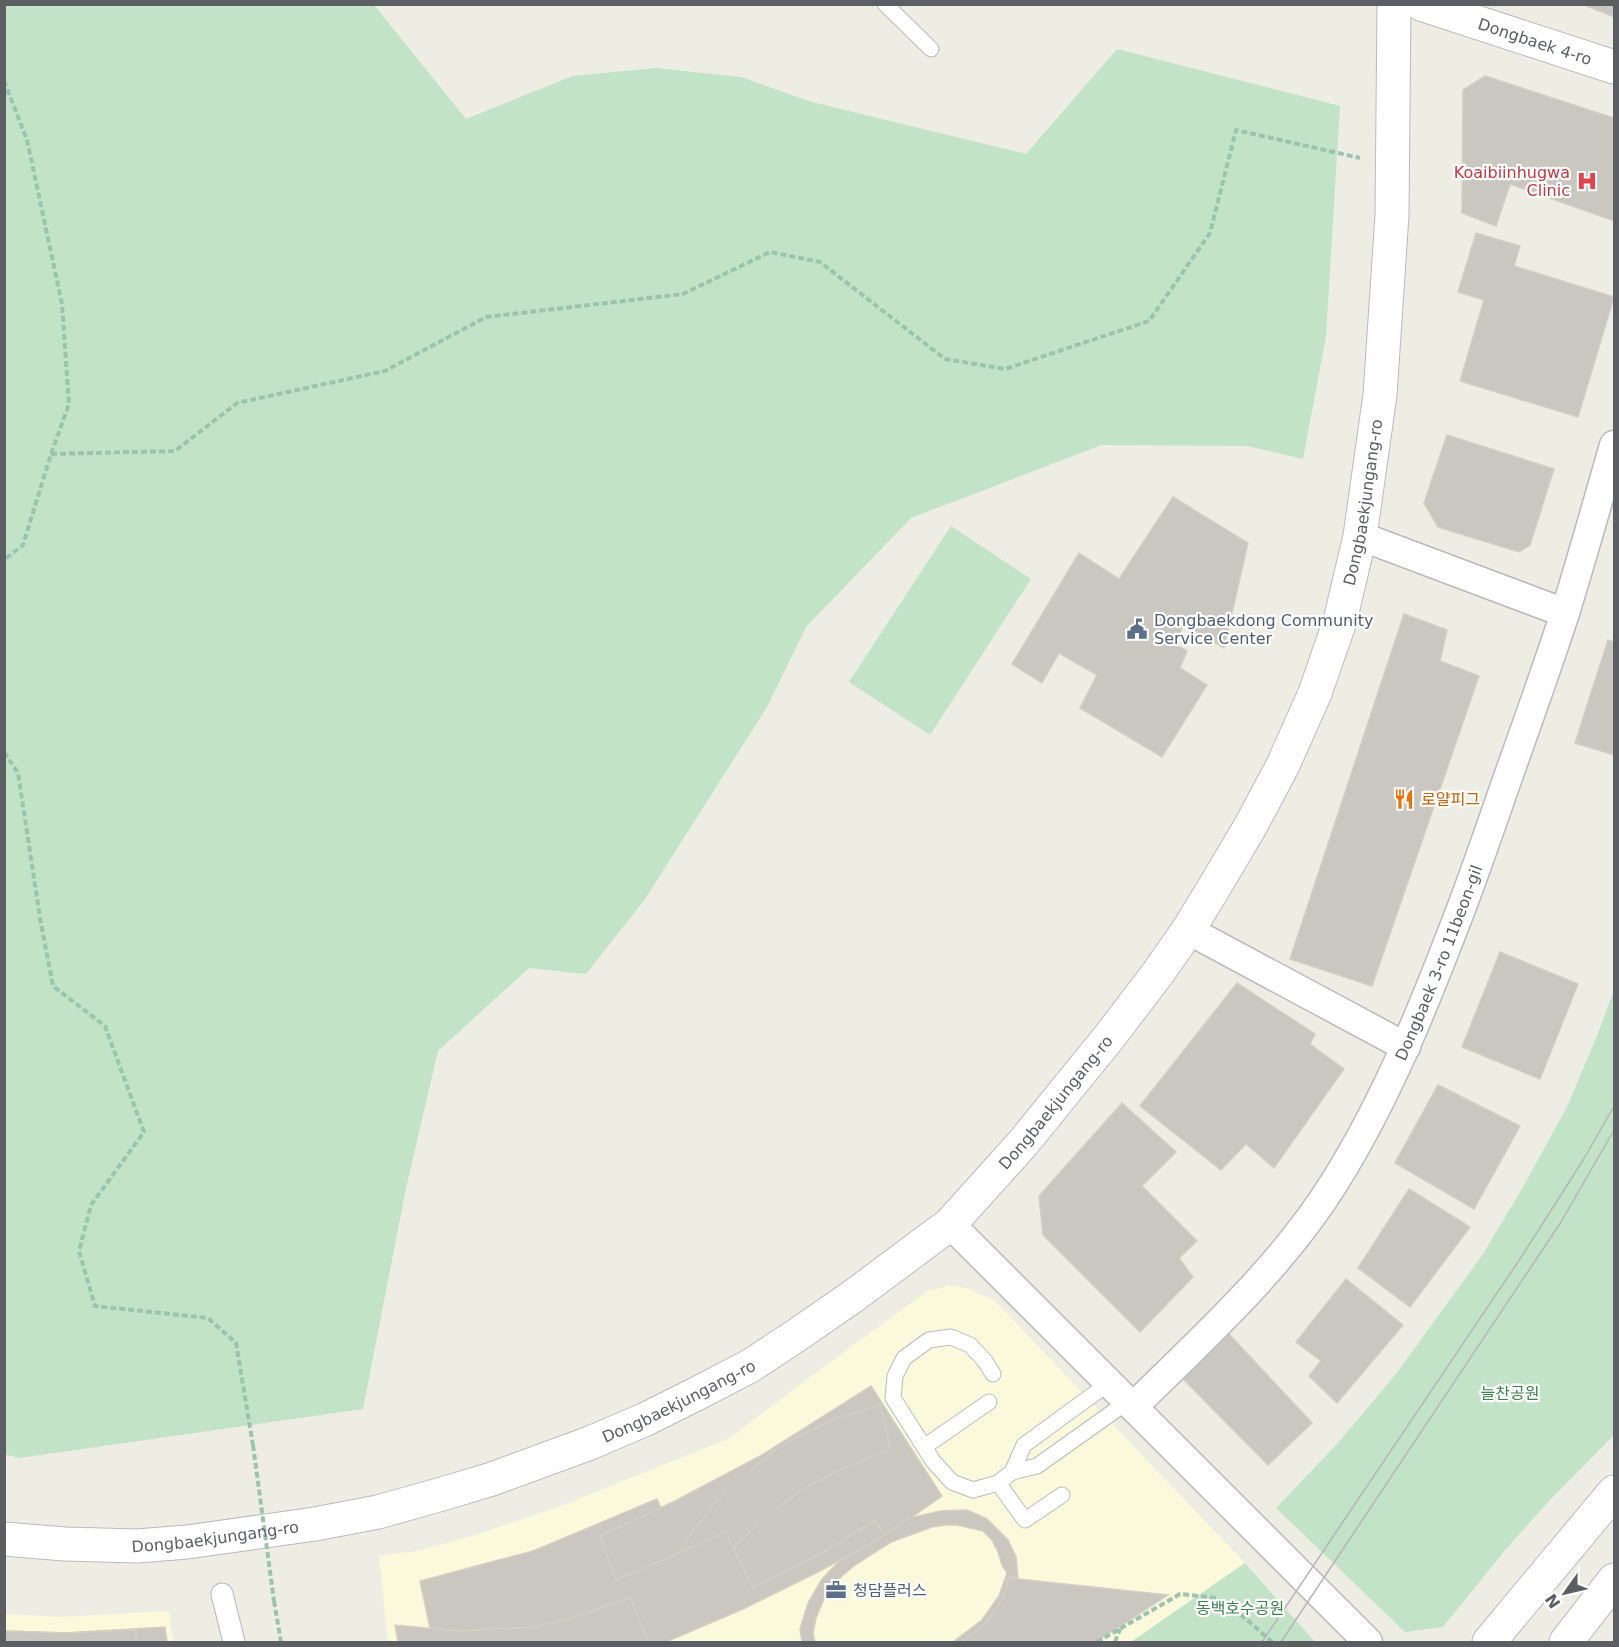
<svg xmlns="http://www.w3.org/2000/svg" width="1619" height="1647" font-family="'DejaVu Sans','Noto Sans KR',sans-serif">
	<rect width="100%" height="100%" fill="#edede4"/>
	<g fill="#fbf9db">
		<polygon points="949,1285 967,1288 996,1302 1245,1563 1131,1642 388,1642 379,1556 416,1551 475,1535 566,1504 730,1438 802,1383 926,1292"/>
		<polygon points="169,1611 173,1642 5,1642 4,1614 62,1617"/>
	</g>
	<g fill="#c2e3c7">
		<polygon points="4,5 374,5 466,119 573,76 656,68 741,77 812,102 1026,154 1117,49 1340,106 1326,336 1303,459 1247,446 1101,445 911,518 806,627 767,707 645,899 586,974 529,968 438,1051 406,1188 363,1409 19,1458 4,1454"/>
		<polygon points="951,526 1031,579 930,735 849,682"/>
		<polygon points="1614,990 1614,1435 1548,1502 1506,1549 1443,1627 1405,1632 1276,1508 1338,1443 1396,1374 1483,1254 1523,1187 1566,1109 1597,1036"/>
		<polygon points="1245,1563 1315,1642 1131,1642"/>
	</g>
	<g fill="#c9c7c0" stroke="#d2cfc3" stroke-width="1.5">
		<polygon points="1588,4 1614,4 1614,17 1587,6"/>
		<polygon points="1485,76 1614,118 1614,221 1510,184 1496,226 1462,213 1463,90"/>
		<polygon points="1476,233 1520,246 1514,266 1614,297 1578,417 1460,381 1484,300 1458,292"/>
		<polygon points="1447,435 1554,469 1530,545 1519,552 1438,527 1424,503"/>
		<polygon points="1173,497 1248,543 1224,648 1184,624 1175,644 1187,651 1180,668 1207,685 1162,757 1080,708 1097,675 1059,653 1042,683 1012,664 1079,553 1119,579"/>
		<polygon points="1404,614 1447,630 1440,661 1479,676 1372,986 1290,959"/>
		<polygon points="1608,640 1614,642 1614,755 1575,743"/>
		<polygon points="1500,952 1578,984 1540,1079 1462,1047"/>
		<polygon points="1237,983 1315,1034 1310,1044 1344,1069 1274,1168 1246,1144 1221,1170 1140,1106"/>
		<polygon points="1438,1085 1520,1126 1474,1209 1395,1163"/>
		<polygon points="1122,1103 1176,1152 1142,1186 1197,1241 1179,1258 1193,1277 1140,1332 1043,1235 1039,1196"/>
		<polygon points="1409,1189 1470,1227 1410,1307 1358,1268"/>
		<polygon points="1346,1279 1403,1325 1337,1403 1309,1376 1321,1361 1296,1342"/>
		<polygon points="1228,1333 1312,1423 1268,1465 1183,1379"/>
		<polygon points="871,1386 942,1496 885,1536 875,1520 824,1552 753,1588 725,1531 711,1539 616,1580 600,1536 675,1501 762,1455"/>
		<polygon points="880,1405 891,1450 843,1468 803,1489 772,1512 738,1543 692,1599 660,1584 686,1541 713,1505 754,1467 774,1451 799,1436 834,1419"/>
		<polygon points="657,1499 661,1508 600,1536 616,1580 711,1539 725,1531 753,1588 824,1552 875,1520 885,1536 818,1572 743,1609 666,1642 648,1642 630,1597 573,1618 535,1627 457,1631 430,1628 420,1581 533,1551"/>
		<polygon points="967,1510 987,1519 1008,1540 1016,1557 1018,1579 1009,1577 1002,1600 985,1624 962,1642 953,1642 982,1620 999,1596 1007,1573 1002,1565 998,1552 992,1540 983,1531 957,1525 945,1525 932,1527 891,1542 855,1565 842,1576 826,1594 816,1618 813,1633 815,1642 802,1642 800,1629 808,1603 822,1579 839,1561 875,1541 910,1518 940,1511"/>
		<polygon points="1009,1577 1018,1579 1168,1595 1096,1642 962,1642 985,1624 1002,1600"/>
		<polygon points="630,1597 648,1642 398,1642 395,1625 457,1631 535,1627 573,1618"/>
		<polygon points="165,1627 167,1642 4,1642 4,1631 65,1633"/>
		<polygon points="136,1630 136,1642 4,1642 4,1631 65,1633"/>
	</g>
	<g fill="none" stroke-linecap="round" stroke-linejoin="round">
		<g stroke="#b9babf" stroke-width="17">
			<g id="service">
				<polyline points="885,4 931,49"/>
				<polyline points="993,1374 985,1361 970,1345 951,1337 929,1340 904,1358 895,1376 893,1398 933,1461 952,1482 973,1490 998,1483 1012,1472 1037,1466 1127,1402"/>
				<polyline points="924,1447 989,1402"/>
				<polyline points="1012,1472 1024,1445 1109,1383"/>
				<polyline points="998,1483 1025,1520 1062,1495"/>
			</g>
		</g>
		<g stroke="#b9babf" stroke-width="23">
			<polyline id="pedestrian" points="222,1594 234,1642"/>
		</g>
		<g stroke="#b9babf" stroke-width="31">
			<g id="minor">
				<polyline points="1360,536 1565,613"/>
				<polyline points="1188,930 1406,1047"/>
				<polyline points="950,1224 1368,1642"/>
				<path id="s1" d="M1133,1407c71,-70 148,-139 201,-224 54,-86 91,-180 127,-274 20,-53 38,-107 57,-160 16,-45 32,-90 47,-136 17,-55 33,-112 49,-168"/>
			</g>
		</g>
		<g stroke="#b9babf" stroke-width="35">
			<g id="tertiary">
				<path id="s2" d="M1421,4l193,63"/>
				<path id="s3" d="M4,1539l61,5 72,2 50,-4 128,-18 63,-12 64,-18 50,-15 98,-36 56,-24 50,-25 54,-28 44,-29 58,-40 98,-73 73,-81 87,-107 48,-63 30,-43 24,-39 38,-64 33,-62 32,-72 25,-72 20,-85 20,-141 12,-180 2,-211"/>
			</g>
		</g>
		<g stroke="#b9bbc1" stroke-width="35">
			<g id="secondary">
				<polyline points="1489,1642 1614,1492"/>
				<polyline points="1566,1642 1614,1580"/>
			</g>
		</g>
		<g stroke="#9cc3ad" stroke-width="4" stroke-dasharray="6 3" stroke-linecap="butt">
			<polyline points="4,81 27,140 62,304 69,404 51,454 23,545 4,560"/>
			<polyline points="51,454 175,451 237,403 385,371 486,317 683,294 770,252 820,262 945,359 1005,369 1149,321 1210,233 1236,130 1360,158"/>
			<polyline points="4,752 18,773 40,918 53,986 105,1026 144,1132 91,1205 79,1251 95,1306 208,1318 236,1343 253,1445"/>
			<polyline points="274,1601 281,1642"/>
			<polyline points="1097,1642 1180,1594 1217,1598 1245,1618 1272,1642"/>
			<polyline points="1115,1642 1120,1629"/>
		</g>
		<use href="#service" stroke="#fff" stroke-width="15"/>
		<use href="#pedestrian" stroke="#fff" stroke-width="21"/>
		<use href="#minor" stroke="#fff" stroke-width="28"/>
		<use href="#tertiary" stroke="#fff" stroke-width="33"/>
		<use href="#secondary" stroke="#fff" stroke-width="33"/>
		<g stroke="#b4b5b5" stroke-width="1.5">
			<polyline points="1262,1642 1522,1256 1585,1157 1614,1106"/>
			<polyline points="1281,1642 1561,1222 1614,1130"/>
		</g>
		<polyline stroke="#9cc3ad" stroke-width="4" stroke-dasharray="6 3" stroke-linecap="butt" points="253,1445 274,1601"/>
	</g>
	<defs>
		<g id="hospital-bare" transform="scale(1.62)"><path d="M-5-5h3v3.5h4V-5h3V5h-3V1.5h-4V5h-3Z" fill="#e0444e" stroke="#fff" stroke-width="2.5" paint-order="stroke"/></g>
		<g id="civic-bare" transform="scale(1.62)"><path d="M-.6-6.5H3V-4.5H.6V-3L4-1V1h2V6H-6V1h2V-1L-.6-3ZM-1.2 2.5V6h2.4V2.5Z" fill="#5c6f8a" stroke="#fff" stroke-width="2.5" paint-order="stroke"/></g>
		<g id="restaurant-bare" transform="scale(1.62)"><path d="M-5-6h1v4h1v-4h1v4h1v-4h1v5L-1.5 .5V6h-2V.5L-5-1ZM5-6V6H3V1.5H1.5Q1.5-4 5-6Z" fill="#e8710a" stroke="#fff" stroke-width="2.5" paint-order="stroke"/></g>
		<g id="office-bare" transform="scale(1.62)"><path d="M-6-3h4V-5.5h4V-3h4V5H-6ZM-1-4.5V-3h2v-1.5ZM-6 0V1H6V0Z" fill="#5c6f8a" stroke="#fff" stroke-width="2.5" paint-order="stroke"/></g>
	</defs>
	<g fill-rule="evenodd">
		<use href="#hospital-bare" x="1587" y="181"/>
		<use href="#civic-bare" x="1137" y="629"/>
		<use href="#restaurant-bare" x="1404" y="799"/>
		<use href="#office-bare" x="836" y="1590"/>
	</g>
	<g text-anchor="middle" stroke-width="4.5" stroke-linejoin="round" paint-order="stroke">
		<g font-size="16" fill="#5c5e63" stroke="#fff">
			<text dy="6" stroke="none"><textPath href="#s2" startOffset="120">Dongbaek 4-ro</textPath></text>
			<text dy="6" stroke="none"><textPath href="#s3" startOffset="1868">Dongbaekjungang-ro</textPath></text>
			<text dy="6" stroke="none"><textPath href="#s1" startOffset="546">Dongbaek 3-ro 11beon-gil</textPath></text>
			<text dy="6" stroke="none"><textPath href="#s3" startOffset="1184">Dongbaekjungang-ro</textPath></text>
			<text dy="6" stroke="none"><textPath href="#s3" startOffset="698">Dongbaekjungang-ro</textPath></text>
			<text dy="6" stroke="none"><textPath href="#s3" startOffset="212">Dongbaekjungang-ro</textPath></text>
		</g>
		<g font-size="16" fill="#be3a42" stroke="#fff" text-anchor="end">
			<text x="1570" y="178">Koaibiinhugwa<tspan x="1570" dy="18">Clinic</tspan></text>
		</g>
		<g font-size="16" fill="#4e5e75" stroke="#fff" text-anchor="start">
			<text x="1154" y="626">Dongbaekdong Community<tspan x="1154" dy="18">Service Center</tspan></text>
			<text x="853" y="1596">청담플러스</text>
		</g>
		<g font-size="16" fill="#c56008" stroke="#fff" text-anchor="start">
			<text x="1421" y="805">로얄피그</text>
		</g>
		<g font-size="16" fill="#3c834a" stroke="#fff">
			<text x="1510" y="1399">늘찬공원</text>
			<text x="1240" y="1614">동백호수공원</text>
		</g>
	</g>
	<rect width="1619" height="1647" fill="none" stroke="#5c5e63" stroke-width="12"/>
	<g transform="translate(1565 1593) rotate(236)" stroke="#ffffff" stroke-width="4.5" paint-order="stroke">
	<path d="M0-4.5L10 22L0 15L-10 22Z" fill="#5c5e63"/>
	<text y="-9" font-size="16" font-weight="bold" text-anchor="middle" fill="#5c5e63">N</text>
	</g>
</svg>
